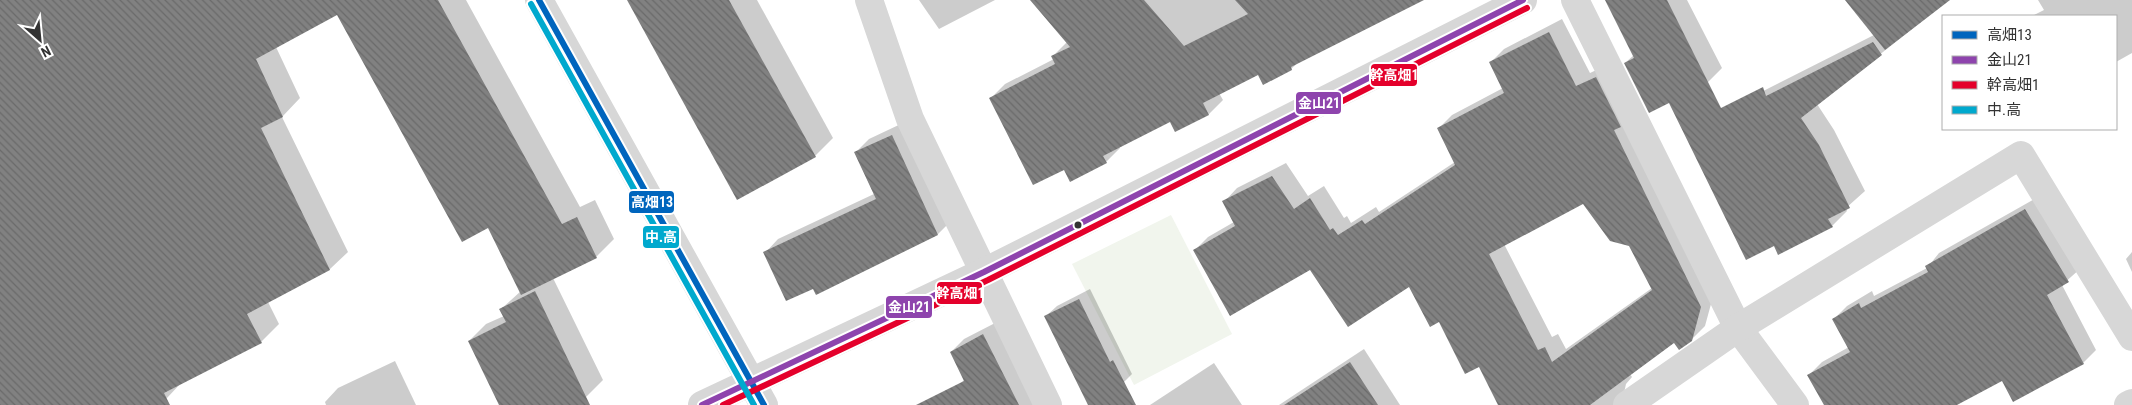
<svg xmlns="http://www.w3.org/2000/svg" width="2132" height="405" font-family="'Roboto Condensed','Noto Sans JP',sans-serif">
	<defs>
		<pattern id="building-back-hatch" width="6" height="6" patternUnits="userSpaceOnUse" patternTransform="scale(1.25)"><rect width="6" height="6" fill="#818181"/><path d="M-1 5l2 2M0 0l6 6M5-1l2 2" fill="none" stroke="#6a6a6a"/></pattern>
	</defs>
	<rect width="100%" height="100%" fill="#fff"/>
	<polygon fill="#f1f5ed" points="1171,215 1232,334 1134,385 1072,264"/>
	<g fill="#0003" fill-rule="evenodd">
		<polygon points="0,0 466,0 580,207 595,200 614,239 596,257 553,278 603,380 586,397 569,405 500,405 469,341 486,324 504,316 501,309 521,291 489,226 337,13 276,47 300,98 282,117 348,252 330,269 268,302 279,324 261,342 182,382 167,398 152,405 0,405"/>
		<polygon points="628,0 757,0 833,138 815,156"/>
		<polygon points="919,0 995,0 939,29"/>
		<polygon points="1031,0 1421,0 1300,61 1291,69 1259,74 1219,93 1223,100 1209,114 1170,120 1119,146 1120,148 1106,162 1064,168 991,98 1005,84 1054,59 1052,57 1067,42"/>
		<polygon points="1615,0 1687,0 1722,68 1708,82 1669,101 1625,63 1634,55"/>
		<polygon points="1847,0 1949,0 1817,104 1834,130 1865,191 1846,208 1847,211 1832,226 1775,245 1702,122 1874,35"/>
		<polygon points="2038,0 2132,0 2132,53 2116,62 2116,16 2032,16 2044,10"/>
		<path d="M1562,19l28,54 19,-9 105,229 -9,33 -14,14 -17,1 -44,33 2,3 -6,7 -2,9 9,12h-133l-20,-40 -70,-80 -216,-34 14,-14 26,-15 -10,-20 13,-14 49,-25 22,33 16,-10 20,32 3,-2 4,7 25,-16 3,5 76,-50 -17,-33 14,-14 51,-27 -13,-25 14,-14zM1583,202l47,43 22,43 -86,61 -8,-15 -6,3 -48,-93z"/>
		<polygon points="905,122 951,221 938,234 814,288 765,253 778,239 874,194 855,153 869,139"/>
		<polygon points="2038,197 2081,268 2062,285 2096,350 2083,363 2002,379 1954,405 1846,405 1809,375 1822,362 1849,347 1834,319 1847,306 1872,291 1874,296 1927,268 1939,253"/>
		<polygon points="2132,252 2132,272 2126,259"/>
		<polygon points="1090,289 1132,374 1121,385 1045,317 1057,306"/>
		<polygon points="997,322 1039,405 971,405 960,384 965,379 951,352 964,339"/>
		<polygon points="1364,349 1400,405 1279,405"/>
		<polygon points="395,361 416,405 326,405 325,402 338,388"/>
		<polygon points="1214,363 1242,405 1150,405"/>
	</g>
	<g fill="url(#building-back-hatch)" fill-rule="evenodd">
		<polygon points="0,0 438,0 562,224 577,217 597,258 521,295 488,228 462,242 337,15 256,59 283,117 261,128 330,270 247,314 262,343 164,393 170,405 0,405"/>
		<polygon points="627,0 729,0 816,157 737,200"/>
		<polygon points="1030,0 1144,0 1184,46 1248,14 1235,0 1424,0 1291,67 1292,70 1263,85 1258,75 1203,103 1209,115 1175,132 1170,122 1103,156 1107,163 1070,182 1064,170 1033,185 989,98 1055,64 1051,56 1070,47"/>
		<polygon points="1605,0 1667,0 1721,108 1763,87 1766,96 1873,42 1882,55 1801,118 1819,145 1850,208 1828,219 1833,227 1778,255 1774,246 1746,260 1669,103 1649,113 1624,63 1634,58"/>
		<polygon points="1845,0 1950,0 1885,50"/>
		<path d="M1549,32l27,54 20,-9 25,50 -7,3 87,177 -9,34 -13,9 -5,-7 -84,62h-92l-19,-38 -14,7 -26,-52 -9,5 -21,-40 -61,40 -38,-57 -80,46 -37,-66 42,-24 -13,-25 50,-25 22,33 16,-11 20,32 3,-2 5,7 24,-15 3,4 90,-59 -18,-37 67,-35 -15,-31zM1583,204l27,37 19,5 23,44 -100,72 -7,-15 -7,3 -49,-96z"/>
		<polygon points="892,135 938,235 816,295 813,289 786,301 763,252 876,199 854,152"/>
		<polygon points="2025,209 2069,282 2047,295 2084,364 2013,402 2002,381 1957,405 1824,405 1807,375 1850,352 1832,319 1859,303 1861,308 1928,272 1925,266"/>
		<polygon points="535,291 590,405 499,405 468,341 506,322 499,309"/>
		<polygon points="1079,299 1110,362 1113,360 1136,405 1088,405 1044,316"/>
		<polygon points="983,334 1019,405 916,405 964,381 950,352"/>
		<polygon points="1350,362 1378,405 1284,405"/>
	</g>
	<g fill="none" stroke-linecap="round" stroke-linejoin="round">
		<g stroke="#d7d7d7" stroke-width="28">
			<polyline points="869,0 910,119 1048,405"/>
			<polyline points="1575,0 1738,328 1795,405"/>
			<polyline points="1627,405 1738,328 2021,155 2132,337"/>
			<polyline points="2128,405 2132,403"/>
		</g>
		<g stroke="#d7d7d7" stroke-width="28">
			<polyline points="539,0 764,405"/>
			<polyline points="702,405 984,272 1523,0"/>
		</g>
		<g stroke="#fff" stroke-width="10">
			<polyline id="bus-1" points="539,0 764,405"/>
		</g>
		<g stroke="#fff" stroke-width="10">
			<polyline id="bus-2" points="702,405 984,272 1523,0"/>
		</g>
		<g stroke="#fff" stroke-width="10">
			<polyline id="bus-3" points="723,405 988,280 1527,8"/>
		</g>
		<g stroke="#fff" stroke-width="10">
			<polyline id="bus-4" points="531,4 754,405"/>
		</g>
		<use href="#bus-1" stroke="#0065bd" stroke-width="6"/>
		<use href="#bus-2" stroke="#8e44ad" stroke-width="6"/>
		<use href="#bus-3" stroke="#e4002b" stroke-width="6"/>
		<use href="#bus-4" stroke="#00a9ce" stroke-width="6"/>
	</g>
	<circle fill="#333" stroke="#fff" stroke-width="2" cx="1078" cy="225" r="4.5"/>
	<g stroke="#fff" stroke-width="2">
		<rect x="1370" y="63" width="48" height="24" rx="5" fill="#e4002b"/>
		<rect x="1295" y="91" width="47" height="24" rx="5" fill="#8e44ad"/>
		<rect x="628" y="190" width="47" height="24" rx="5" fill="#0065bd"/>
		<rect x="642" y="225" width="38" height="24" rx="5" fill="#00a9ce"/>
		<rect x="936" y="281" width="47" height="24" rx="5" fill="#e4002b"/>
		<rect x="885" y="295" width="48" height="24" rx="5" fill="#8e44ad"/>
	</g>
	<g font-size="14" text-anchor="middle" font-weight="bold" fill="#fff">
		<text x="1394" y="80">幹高畑1</text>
		<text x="1319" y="108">金山21</text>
		<text x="652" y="207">高畑13</text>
		<text x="661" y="242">中.高</text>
		<text x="960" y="298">幹高畑1</text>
		<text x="909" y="312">金山21</text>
	</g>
	<rect x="1942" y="15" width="175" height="115" fill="#ffffff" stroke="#adadad"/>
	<rect x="1952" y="31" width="25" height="8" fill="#0065bd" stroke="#adadad"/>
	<text x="1987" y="40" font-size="15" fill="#333333">高畑13</text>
	<rect x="1952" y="56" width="25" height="8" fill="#8e44ad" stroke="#adadad"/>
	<text x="1987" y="65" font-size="15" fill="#333333">金山21</text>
	<rect x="1952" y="81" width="25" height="8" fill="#e4002b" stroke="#adadad"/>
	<text x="1987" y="90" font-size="15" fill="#333333">幹高畑1</text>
	<rect x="1952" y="106" width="25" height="8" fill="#00a9ce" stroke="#adadad"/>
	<text x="1987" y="115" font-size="15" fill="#333333">中.高</text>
	<g transform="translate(40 40) rotate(153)" stroke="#ffffff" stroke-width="4" paint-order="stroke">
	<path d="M0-4L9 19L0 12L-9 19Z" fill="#333333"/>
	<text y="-8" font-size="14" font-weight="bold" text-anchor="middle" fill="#333333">N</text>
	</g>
</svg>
